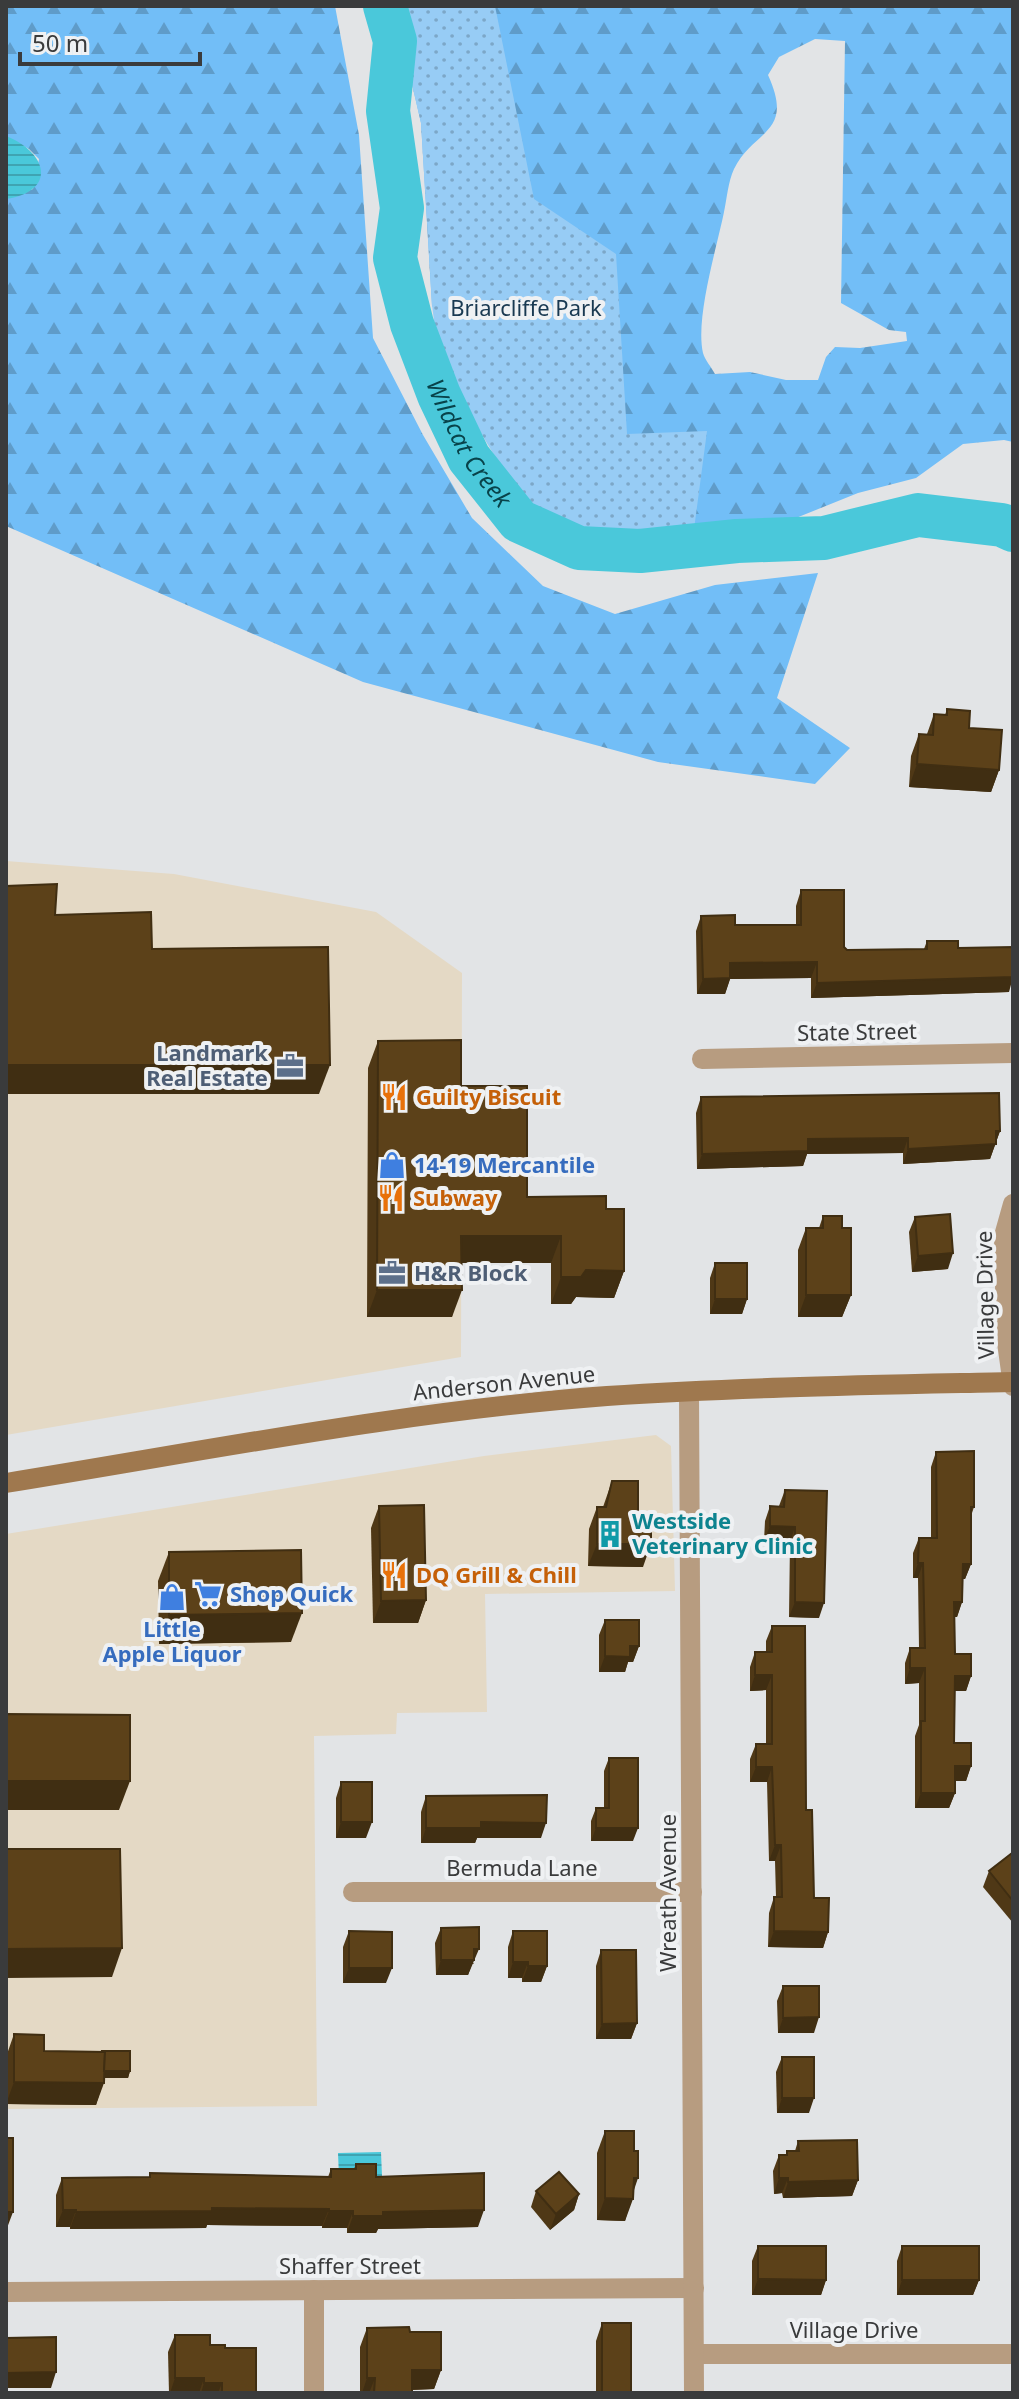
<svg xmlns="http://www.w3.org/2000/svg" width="1019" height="2399" font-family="'Noto Sans',sans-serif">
	<defs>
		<pattern id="forest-firs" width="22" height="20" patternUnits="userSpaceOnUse" patternTransform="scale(2)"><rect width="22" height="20" fill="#72bef7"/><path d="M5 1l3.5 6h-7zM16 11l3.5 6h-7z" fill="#5f9cc9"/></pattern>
		<pattern id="park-dots" width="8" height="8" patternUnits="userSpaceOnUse" patternTransform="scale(2)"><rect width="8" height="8" fill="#97ccf5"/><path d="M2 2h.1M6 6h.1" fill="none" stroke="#7ca7c8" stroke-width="1.8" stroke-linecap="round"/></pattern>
		<pattern id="water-rules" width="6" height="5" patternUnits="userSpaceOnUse" patternTransform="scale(2)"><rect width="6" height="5" fill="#4ac8da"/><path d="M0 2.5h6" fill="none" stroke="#3fa4b2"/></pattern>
	</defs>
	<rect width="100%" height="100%" fill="#e2e4e6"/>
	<g fill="#e4d9c5">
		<polygon points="6,861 174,874 376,912 462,973 461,1357 6,1435"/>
		<polygon points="656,1435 671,1446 675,1591 485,1594 487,1712 397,1713 396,1734 314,1736 317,2106 6,2109 6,1534 484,1456"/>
	</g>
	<g fill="url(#forest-firs)" fill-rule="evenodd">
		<polygon points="6,6 335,6 359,135 373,338 423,435 472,518 543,586 615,614 715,585 818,573 777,698 850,748 815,784 658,762 363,682 6,526 6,199 33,189 39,159 29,149 6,136"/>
		<path d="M400,6h613v436l-9,-2 -41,4 -47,34 -58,15 -67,27 -62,1 -77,18 -220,-233 -11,-183 -16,-69zM815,39l30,2 -4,262 48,27 17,2 1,9 -47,7 -25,-1 -9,10 -8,23h-32l-36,-8 -35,2c-3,-6 -10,-14 -12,-21 -8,-35 14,-106 21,-141 3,-14 4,-30 10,-43 20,-40 61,-35 34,-94l11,-18z"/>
	</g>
	<polygon fill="url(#park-dots)" points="400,6 495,6 534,199 616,254 627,434 707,431 693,537 631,546 584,531 529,504 503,470 457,393 438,352 432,305 421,123 405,54"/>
	<g fill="url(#water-rules)">
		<path d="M6,136c41,16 52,55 0,63z"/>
		<polygon points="381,2152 382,2176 339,2177 338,2153"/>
	</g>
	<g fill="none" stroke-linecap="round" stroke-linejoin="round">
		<path stroke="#4ac8da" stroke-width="44" id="s1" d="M385,6l10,35 -7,70 14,97 -7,50 17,66 27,71 30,63 50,63 60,27 61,3 97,-10 87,-3 94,-23 84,10 11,5"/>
		<g stroke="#b79c80" stroke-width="20">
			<polyline points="702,1059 1013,1053"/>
			<polyline points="1013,1204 1004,1236 1006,1335 1013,1386"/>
			<polyline points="353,1892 692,1892"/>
			<polyline points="6,2292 694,2288"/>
			<polyline points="694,2354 1013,2354"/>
			<polyline points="314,2393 314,2290"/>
		</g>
		<polyline stroke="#b79c80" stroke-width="20" points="689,1392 694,2393"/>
		<path stroke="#9f784e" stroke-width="20" d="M6,1483c199,-32 399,-72 601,-87 135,-9 271,-11 406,-14"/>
	</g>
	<g fill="#4f3816">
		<polygon points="947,709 969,728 999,770 991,792 909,787 911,756 919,734 927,734 934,714 945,715"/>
		<polygon points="801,890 847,950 924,949 927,941 958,948 1009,992 811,998 811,978 730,979 725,994 697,994 696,931 701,916 735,925 796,925 796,906"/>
		<polygon points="378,1041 461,1086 527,1197 606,1209 624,1271 614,1298 576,1297 571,1304 551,1304 551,1263 462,1263 452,1317 367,1317 368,1068"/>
		<polygon points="701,1097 1000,1131 990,1159 903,1164 903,1153 807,1154 803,1166 697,1169 696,1113"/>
		<polygon points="823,1216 842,1228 851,1295 842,1317 798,1317 798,1250 806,1228 819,1228"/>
		<polygon points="915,1217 948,1269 912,1272 909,1232"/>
		<polygon points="715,1263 747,1299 742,1314 710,1314 710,1278"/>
		<polygon points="936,1452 974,1507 971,1516 971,1564 965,1579 963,1579 962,1602 957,1617 955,1617 955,1654 971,1676 966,1691 955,1691 954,1743 971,1766 966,1781 955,1781 955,1793 949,1808 915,1808 915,1736 919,1725 919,1683 905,1684 905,1663 910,1648 919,1648 918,1578 913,1578 913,1553 919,1538 931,1538 931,1467"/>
		<polygon points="612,1481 638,1515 643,1567 588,1566 589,1529 597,1507 603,1507"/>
		<polygon points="785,1490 819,1618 789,1617 790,1542 764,1541 765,1521 770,1506 779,1506"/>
		<polygon points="379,1506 426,1600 418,1623 373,1623 371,1528"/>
		<polygon points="169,1552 291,1642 159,1644 158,1581"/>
		<polygon points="605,1620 639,1646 633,1662 628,1662 625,1672 599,1672 599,1635"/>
		<polygon points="772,1626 806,1810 814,1898 828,1932 823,1948 768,1947 769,1913 774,1897 776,1897 775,1861 769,1861 767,1782 750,1782 750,1759 756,1744 766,1744 766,1690 750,1691 750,1667 755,1652 766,1652 766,1641"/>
		<polygon points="609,1758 633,1841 591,1841 591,1821 596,1808 604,1808 604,1771"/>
		<polygon points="341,1782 366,1838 336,1838 336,1798"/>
		<polygon points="426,1796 541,1838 477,1838 475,1843 421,1843 421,1812"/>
		<polygon points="1013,1854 1013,1923 983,1887 989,1871"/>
		<polygon points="441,1928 474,1964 472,1964 468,1975 436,1975 435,1943"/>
		<polygon points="349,1931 386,1983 343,1983 343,1947"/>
		<polygon points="513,1931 547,1966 541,1982 522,1982 522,1978 508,1978 508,1947"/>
		<polygon points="601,1950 637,2023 631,2039 596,2039 596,1966"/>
		<polygon points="783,1986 814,2033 778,2033 777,2001"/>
		<polygon points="14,2034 44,2051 130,2071 128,2078 104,2078 96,2105 6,2104 6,2057"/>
		<polygon points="782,2057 809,2113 777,2113 776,2072"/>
		<polygon points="605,2131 633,2192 625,2221 597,2220 597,2153"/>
		<polygon points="798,2141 858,2180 852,2196 783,2198 782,2193 774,2194 773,2171 779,2155 786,2155 787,2151 795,2151"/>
		<polygon points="356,2164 376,2177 478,2227 378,2229 376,2233 347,2233 347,2228 322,2228 322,2226 207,2225 206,2228 70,2229 70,2227 56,2227 56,2195 62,2178 149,2177 150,2173 328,2177 331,2169 354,2169"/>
		<polygon points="536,2191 579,2194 574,2210 550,2230 531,2207"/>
		<polygon points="758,2246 826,2280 821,2295 752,2295 752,2261"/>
		<polygon points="902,2246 979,2280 973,2295 897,2295 897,2261"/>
		<polygon points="602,2323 631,2393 596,2393 596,2341"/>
		<polygon points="367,2328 410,2332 441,2370 434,2389 412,2390 412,2393 360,2393 360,2347"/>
		<polygon points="175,2335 225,2348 256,2393 169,2393 168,2352"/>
	</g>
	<g fill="#402e12">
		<polygon points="917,764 999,770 991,792 909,787"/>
		<polygon points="817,962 811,978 730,979 725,994 697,994 703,979 730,963"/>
		<polygon points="1013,977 1009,992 811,998 817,983"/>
		<polygon points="6,1065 330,1065 319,1094 6,1094"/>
		<polygon points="1000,1131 990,1159 903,1164 908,1149"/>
		<polygon points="908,1138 903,1153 807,1154 803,1166 697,1169 702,1154 808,1139"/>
		<polygon points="461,1236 561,1236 551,1263 452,1263"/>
		<polygon points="953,1253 948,1269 912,1272 918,1256"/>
		<polygon points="586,1270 624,1271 614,1298 576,1297 571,1304 551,1304 561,1277"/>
		<polygon points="377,1290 462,1290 452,1317 367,1317"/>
		<polygon points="806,1295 851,1295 842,1317 798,1317"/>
		<polygon points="715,1299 747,1299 742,1314 710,1314"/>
		<polygon points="770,1526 795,1527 790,1542 764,1541"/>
		<polygon points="597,1544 651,1544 643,1567 588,1566"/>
		<polygon points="918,1563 923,1563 918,1578 913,1578"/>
		<polygon points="963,1564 971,1564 965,1579 957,1579"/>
		<polygon points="426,1600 418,1623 373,1623 381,1601"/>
		<polygon points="795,1602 824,1603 819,1618 789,1617"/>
		<polygon points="954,1602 962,1602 957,1617 949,1617"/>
		<polygon points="302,1613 291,1642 159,1644 169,1615"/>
		<polygon points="630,1646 639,1646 633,1662 628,1662 625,1672 599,1672 605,1656"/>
		<polygon points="910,1668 925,1668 919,1683 905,1684"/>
		<polygon points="755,1675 772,1675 766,1690 750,1691"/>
		<polygon points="955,1676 971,1676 966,1691 950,1691"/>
		<polygon points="955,1766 971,1766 966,1781 949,1781"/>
		<polygon points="756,1767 772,1767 767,1782 750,1782"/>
		<polygon points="6,1781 130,1781 119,1810 6,1810"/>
		<polygon points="921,1793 955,1793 949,1808 915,1808"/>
		<polygon points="341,1822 372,1822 366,1838 336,1838"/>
		<polygon points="481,1822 546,1823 541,1838 477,1838 475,1843 421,1843 426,1828"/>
		<polygon points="596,1828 638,1828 633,1841 591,1841"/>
		<polygon points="775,1845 781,1845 775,1861 769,1861"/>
		<polygon points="774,1931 828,1932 823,1948 768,1947"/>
		<polygon points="122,1948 112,1977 6,1978 6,1949"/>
		<polygon points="474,1949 479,1949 468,1975 436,1975 441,1960"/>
		<polygon points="513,1962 528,1962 522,1978 508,1978"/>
		<polygon points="528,1966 547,1966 541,1982 522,1982"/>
		<polygon points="349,1968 392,1968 386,1983 343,1983"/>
		<polygon points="819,2017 814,2033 778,2033 783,2018"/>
		<polygon points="637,2023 631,2039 596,2039 602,2024"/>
		<polygon points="101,2071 130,2071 128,2078 99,2078"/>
		<polygon points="14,2082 104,2083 96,2105 6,2104"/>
		<polygon points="782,2098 814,2098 809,2113 777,2113"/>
		<polygon points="634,2178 638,2178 631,2199 633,2199 625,2221 597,2220 605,2198"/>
		<polygon points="779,2178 788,2178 782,2193 774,2194"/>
		<polygon points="858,2180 852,2196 783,2198 788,2182"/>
		<polygon points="579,2194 574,2210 550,2230 556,2214"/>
		<polygon points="212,2208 329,2209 322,2226 207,2225 206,2228 70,2229 76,2212"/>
		<polygon points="63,2210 76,2210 70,2227 56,2227"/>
		<polygon points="484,2210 478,2227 378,2229 376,2233 347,2233 353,2216 383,2212"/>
		<polygon points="329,2211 353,2211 347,2228 322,2228"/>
		<polygon points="6,2212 13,2212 7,2228 6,2228"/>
		<polygon points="758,2279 826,2280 821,2295 752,2295"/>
		<polygon points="902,2280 979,2280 973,2295 897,2295"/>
		<polygon points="412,2370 441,2370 434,2389 405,2390"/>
		<polygon points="56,2372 51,2388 6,2388 6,2373"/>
		<polygon points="175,2378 204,2378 199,2393 170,2393"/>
		<polygon points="367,2378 375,2378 369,2393 362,2393"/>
		<polygon points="204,2383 222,2383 218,2393 201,2393"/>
	</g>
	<g fill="#5c4119" stroke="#402e12" stroke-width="2">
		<polygon points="947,709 970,711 969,728 1002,730 999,770 917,764 919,734 933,735 934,714 947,715"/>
		<polygon points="57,884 55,915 151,912 152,949 328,947 330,1065 6,1065 6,886"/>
		<polygon points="801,890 844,890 844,947 847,950 927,949 927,941 958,941 958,948 1013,947 1013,977 817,983 817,962 730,963 730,978 703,979 701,916 735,915 735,925 801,925"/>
		<polygon points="461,1040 461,1086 527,1086 527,1197 606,1196 606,1209 624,1209 624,1271 586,1270 581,1277 561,1277 561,1236 461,1236 462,1290 377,1290 378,1041"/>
		<polygon points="999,1093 1000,1131 996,1131 996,1144 908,1149 908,1138 808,1139 808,1151 702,1154 701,1097"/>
		<polygon points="950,1214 953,1253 918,1256 915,1217"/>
		<polygon points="823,1216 842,1216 842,1228 851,1228 851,1295 806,1295 806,1228 823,1228"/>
		<rect x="715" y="1263" width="32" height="36"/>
		<polygon points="974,1451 974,1507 971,1507 971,1564 963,1564 962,1602 954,1602 955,1654 971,1654 971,1676 955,1676 954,1743 971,1743 971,1766 955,1766 955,1793 921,1793 921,1721 925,1721 925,1668 910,1668 910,1648 925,1648 923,1563 918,1563 919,1538 937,1538 936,1452"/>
		<polygon points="612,1481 638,1481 638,1515 651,1515 651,1544 597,1544 597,1507 606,1507"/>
		<polygon points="785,1490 827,1491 824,1603 795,1602 795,1527 770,1526 770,1506 784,1507"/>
		<polygon points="424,1505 426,1600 381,1601 379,1506"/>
		<polygon points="301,1550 302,1613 169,1615 169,1552"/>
		<polygon points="605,1620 639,1620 639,1646 630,1646 630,1657 605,1656"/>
		<polygon points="772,1626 805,1626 806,1810 812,1810 814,1898 829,1898 828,1932 774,1931 774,1897 782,1897 781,1845 775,1845 772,1767 756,1767 756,1744 772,1744 772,1675 755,1675 755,1652 772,1652"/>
		<polygon points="6,1714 130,1715 130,1781 6,1781"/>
		<polygon points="609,1758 638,1758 638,1828 596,1828 596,1808 609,1808"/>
		<rect x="341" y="1782" width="31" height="40"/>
		<polygon points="547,1795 546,1823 481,1822 481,1828 426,1828 426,1796"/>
		<polygon points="6,1849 120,1849 122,1948 6,1949"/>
		<polygon points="1012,1853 1013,1854 1013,1901 989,1871"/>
		<polygon points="479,1927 479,1949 474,1949 474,1960 441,1960 441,1928"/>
		<polygon points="349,1931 392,1932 392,1968 349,1968"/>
		<polygon points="513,1931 547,1931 547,1966 528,1966 528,1962 513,1962"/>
		<polygon points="601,1950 636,1950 637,2023 602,2024"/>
		<polygon points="783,1986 819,1986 819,2017 783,2018"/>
		<polygon points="14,2034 44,2035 44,2051 105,2052 104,2083 14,2082"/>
		<polygon points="101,2051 130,2051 130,2071 104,2071 105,2052"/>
		<rect x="782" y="2057" width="32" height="41"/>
		<polygon points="605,2131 634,2131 634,2151 638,2151 638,2178 634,2178 633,2199 605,2198"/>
		<rect x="6" y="2138" width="7" height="74"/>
		<polygon points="857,2140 858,2180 788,2182 788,2178 779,2178 779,2155 787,2155 787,2151 799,2151 798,2141"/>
		<polygon points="356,2164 376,2164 376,2177 484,2173 484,2210 383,2212 383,2216 353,2216 353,2211 329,2211 329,2209 212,2208 212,2211 76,2212 76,2210 63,2210 62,2178 150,2177 150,2173 331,2177 331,2169 356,2169"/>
		<polygon points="559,2172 579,2194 556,2214 536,2191"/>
		<polygon points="758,2246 826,2246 826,2280 758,2279"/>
		<rect x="902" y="2246" width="77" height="34"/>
		<rect x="602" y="2323" width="29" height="70"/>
		<polygon points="409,2327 410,2332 441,2332 441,2370 412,2370 412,2393 374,2393 375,2378 367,2378 367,2328"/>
		<polygon points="175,2335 210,2335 210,2345 225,2345 225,2348 256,2348 256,2393 222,2393 222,2383 204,2383 204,2378 175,2378"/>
		<polygon points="56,2337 56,2372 6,2373 6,2338"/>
	</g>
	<defs>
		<g id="office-bare" transform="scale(2.16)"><path d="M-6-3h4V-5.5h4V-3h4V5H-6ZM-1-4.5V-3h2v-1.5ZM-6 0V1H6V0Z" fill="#5c6f8a" stroke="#eff1f3" stroke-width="2.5" paint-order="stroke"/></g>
		<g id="restaurant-bare" transform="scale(2.16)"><path d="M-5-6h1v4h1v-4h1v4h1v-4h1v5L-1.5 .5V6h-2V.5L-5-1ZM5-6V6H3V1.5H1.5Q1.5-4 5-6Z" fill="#e8710a" stroke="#eff1f3" stroke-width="2.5" paint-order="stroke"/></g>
		<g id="shop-bare" transform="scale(2.16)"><path d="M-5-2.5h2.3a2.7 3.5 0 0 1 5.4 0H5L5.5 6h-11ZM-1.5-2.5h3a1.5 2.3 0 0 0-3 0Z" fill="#3f7fe0" stroke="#eff1f3" stroke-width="2.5" paint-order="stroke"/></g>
		<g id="building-bare" transform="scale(2.16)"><path d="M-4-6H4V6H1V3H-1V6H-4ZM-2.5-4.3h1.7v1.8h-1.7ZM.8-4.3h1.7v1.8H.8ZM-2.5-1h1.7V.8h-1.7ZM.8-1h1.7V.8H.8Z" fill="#0f9aa8" stroke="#eff1f3" stroke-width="2.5" paint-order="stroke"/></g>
		<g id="supermarket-bare" transform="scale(2.16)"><path d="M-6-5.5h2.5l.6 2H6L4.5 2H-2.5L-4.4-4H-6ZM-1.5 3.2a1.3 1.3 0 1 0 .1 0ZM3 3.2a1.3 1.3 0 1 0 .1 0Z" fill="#3f7fe0" stroke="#eff1f3" stroke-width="2.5" paint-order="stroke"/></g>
	</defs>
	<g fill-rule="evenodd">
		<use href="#office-bare" x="290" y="1066"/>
		<use href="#restaurant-bare" x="394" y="1097"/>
		<use href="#shop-bare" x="392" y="1165"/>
		<use href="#restaurant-bare" x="391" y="1198"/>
		<use href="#office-bare" x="392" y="1273"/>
		<use href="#building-bare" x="610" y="1534"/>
		<use href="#restaurant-bare" x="394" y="1575"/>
		<use href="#supermarket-bare" x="208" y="1594"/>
		<use href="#shop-bare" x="172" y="1597"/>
	</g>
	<g text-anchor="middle" stroke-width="8" stroke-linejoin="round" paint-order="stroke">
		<g font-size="22" fill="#193951" stroke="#eff1f3">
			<text x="526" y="316">Briarcliffe Park</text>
		</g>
		<g font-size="22" fill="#3a3b3c" stroke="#eff1f3">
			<text transform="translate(857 1032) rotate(-1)" y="8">State Street</text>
			<text transform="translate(985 1295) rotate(-91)" y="8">Village Drive</text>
			<text transform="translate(504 1383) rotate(-6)" y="8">Anderson Avenue</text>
			<text x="522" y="1876">Bermuda Lane</text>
			<text transform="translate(668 1893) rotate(-90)" y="8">Wreath Avenue</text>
			<text x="350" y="2274">Shaffer Street</text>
			<text x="854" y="2338">Village Drive</text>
		</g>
		<g font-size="22" font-weight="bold" fill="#4e5e75" stroke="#eff1f3" text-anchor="end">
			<text x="268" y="1061">Landmark<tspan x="268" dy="25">Real Estate</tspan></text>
			<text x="414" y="1281" text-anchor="start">H&amp;R Block</text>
		</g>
		<g font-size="22" font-weight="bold" fill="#c56008" stroke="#eff1f3" text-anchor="start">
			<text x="416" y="1105">Guilty Biscuit</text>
			<text x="413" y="1206">Subway</text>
			<text x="416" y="1583">DQ Grill &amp; Chill</text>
		</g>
		<g font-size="22" font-weight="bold" fill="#366cbe" stroke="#eff1f3" text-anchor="start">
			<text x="414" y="1173">14-19 Mercantile</text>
			<text x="230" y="1602">Shop Quick</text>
			<text x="172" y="1637" text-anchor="middle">Little<tspan x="172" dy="25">Apple Liquor</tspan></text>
		</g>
		<g font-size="22" font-weight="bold" fill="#0d838f" stroke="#eff1f3" text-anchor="start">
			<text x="632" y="1529">Westside<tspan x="632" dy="25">Veterinary Clinic</tspan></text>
		</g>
		<g font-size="24" font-style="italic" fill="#08434a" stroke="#eff1f3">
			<text dy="8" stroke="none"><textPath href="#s1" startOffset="456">Wildcat Creek</textPath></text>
		</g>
	</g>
	<rect width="1019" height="2399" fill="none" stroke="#3a3b3c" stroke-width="16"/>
	<path d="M20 52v12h180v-12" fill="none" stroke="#3a3b3c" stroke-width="4"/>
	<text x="32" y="52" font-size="24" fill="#3a3b3c" stroke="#eff1f3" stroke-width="6" paint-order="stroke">50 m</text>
</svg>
